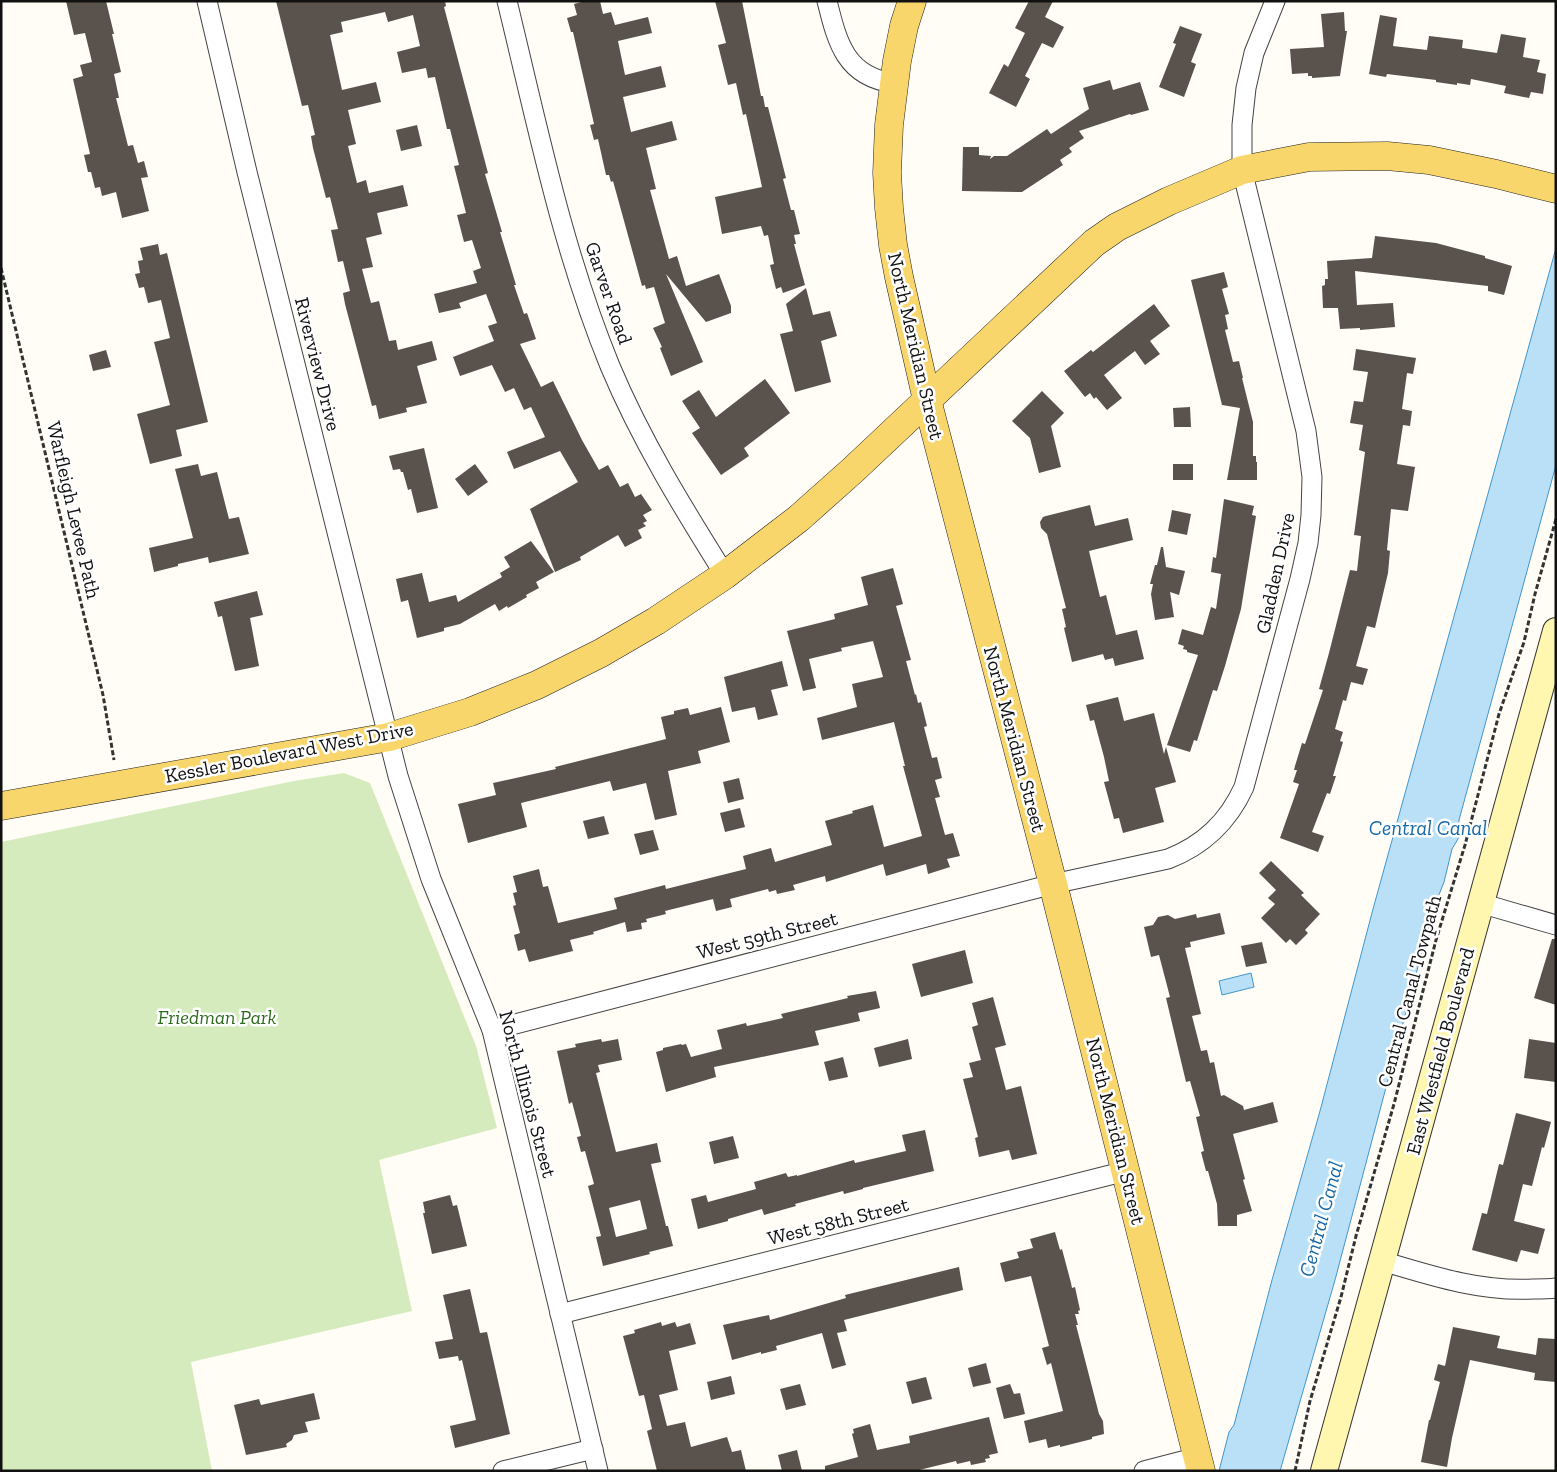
<svg xmlns="http://www.w3.org/2000/svg" width="1557" height="1472" font-family="'Zilla Slab',serif">
	<rect width="100%" height="100%" fill="#fffdf5"/>
	<polygon fill="#d5ebbd" points="344,773 370,783 476,1046 497,1128 379,1160 412,1311 191,1362 212,1471 1,1471 1,842 294,781"/>
	<g fill="#b9e0f7" stroke="#3f96cf">
		<polygon points="1556,248 1556,465 1459,820 1458,839 1452,849 1444,882 1433,910 1335,1280 1280,1471 1219,1471 1229,1432 1234,1425 1272,1280 1320,1111 1373,909"/>
		<polygon points="1251,973 1254,987 1222,995 1219,981"/>
	</g>
	<g fill="#5a524d" fill-rule="evenodd">
		<polygon points="66,1 106,1 114,34 112,34 121,72 114,74 119,98 116,98 128,146 133,145 138,163 144,161 148,177 141,178 149,211 122,218 116,192 102,196 100,187 95,188 91,172 88,172 84,155 90,154 73,79 83,76 80,65 92,62 85,33 74,35"/>
		<polygon points="276,1 445,1 446,6 444,7 488,173 485,174 502,232 500,232 516,285 514,285 524,314 527,313 536,339 520,344 541,387 553,381 582,440 599,470 608,465 620,487 628,483 635,497 641,494 652,510 643,515 647,521 643,523 646,526 638,530 642,538 625,547 618,535 580,557 581,560 555,572 530,509 578,482 560,451 514,469 507,452 545,437 531,407 524,410 514,388 505,392 492,365 460,376 453,357 494,341 488,326 497,323 486,294 459,303 461,308 439,313 434,294 477,283 473,271 481,268 472,240 464,242 457,215 466,213 454,166 459,165 450,129 447,129 435,77 428,78 426,68 402,73 397,52 420,46 413,15 388,22 385,12 341,22 343,32 330,35 342,90 376,82 381,102 348,110 356,144 348,146 357,183 366,180 369,193 403,185 408,206 377,213 382,234 366,238 373,267 362,269 371,303 379,301 389,341 396,340 398,350 432,341 437,360 417,366 427,403 406,408 407,412 379,419 376,405 372,406 345,304 343,293 350,291 343,261 338,262 331,230 338,229 330,197 326,198 313,148 311,136 315,135 308,105 302,106"/>
		<polygon points="585,1 600,1 603,14 611,12 615,25 648,17 652,33 618,41 625,75 661,66 666,87 623,97 631,132 672,121 677,140 646,148 656,189 650,190 669,259 677,256 686,286 719,274 731,306 731,313 706,322 666,274 703,362 671,376 660,348 662,347 653,328 665,323 654,287 646,289 645,285 642,286 613,181 611,182 609,175 606,175 598,139 594,140 590,125 594,124 573,32 571,32 567,18 577,15 574,4"/>
		<polygon points="715,1 742,1 761,96 763,96 765,107 768,107 786,178 783,179 791,210 794,210 800,234 794,235 796,244 794,244 805,285 783,293 781,287 776,289 770,265 774,264 768,235 764,236 761,226 722,234 715,197 762,187 746,114 743,115 736,83 728,85 718,45 726,43"/>
		<polygon points="1029,1 1053,1 1045,17 1064,27 1053,48 1042,43 1025,76 1030,79 1016,107 989,93 1004,64 1008,67 1025,33 1015,28"/>
		<polygon points="1344,12 1345,31 1347,31 1340,76 1312,78 1312,76 1308,76 1308,73 1292,74 1290,49 1324,47 1321,14"/>
		<polygon points="1380,15 1397,18 1393,46 1427,50 1429,36 1463,40 1462,48 1497,53 1501,34 1526,38 1523,57 1540,60 1537,72 1546,74 1543,94 1531,92 1529,98 1504,93 1506,86 1471,79 1470,85 1457,83 1457,85 1436,82 1436,80 1387,74 1386,77 1369,74"/>
		<polygon points="1180,26 1202,34 1191,62 1196,64 1184,97 1159,87 1176,44 1173,43"/>
		<polygon points="1110,80 1113,90 1140,82 1149,110 1131,115 1130,114 1079,131 1084,138 1069,148 1072,152 1060,160 1063,165 1022,192 962,191 963,147 979,147 979,155 991,156 990,159 994,156 1007,156 1047,129 1051,134 1089,109 1083,88"/>
		<polygon points="417,125 422,146 401,151 396,130"/>
		<polygon points="1375,236 1436,243 1485,256 1485,258 1512,266 1504,295 1488,291 1488,286 1355,271 1357,305 1393,303 1395,327 1360,330 1360,328 1340,329 1338,308 1323,308 1322,286 1325,285 1325,279 1328,279 1327,261 1372,258"/>
		<polygon points="158,244 160,255 167,253 208,422 176,430 182,456 150,464 137,414 170,405 154,342 170,338 161,300 148,303 144,287 139,288 135,274 140,273 138,261 143,260 140,248"/>
		<polygon points="1224,272 1228,287 1222,289 1229,314 1225,315 1228,329 1225,330 1233,362 1239,361 1243,378 1242,378 1253,422 1253,456 1256,456 1256,462 1257,462 1257,480 1227,480 1240,408 1222,405 1191,280"/>
		<polygon points="806,288 813,315 830,311 837,336 821,341 831,382 795,392 780,334 793,331 786,304"/>
		<polygon points="1154,304 1170,326 1150,341 1160,354 1145,365 1135,351 1104,375 1122,398 1107,410 1096,397 1094,399 1090,393 1085,397 1064,371 1091,350 1093,352"/>
		<polygon points="1356,349 1416,358 1413,374 1407,373 1402,409 1412,411 1410,426 1403,425 1397,464 1415,467 1408,511 1391,509 1387,550 1390,551 1388,573 1375,628 1367,626 1356,666 1368,669 1363,685 1351,682 1346,701 1343,700 1335,729 1343,732 1340,741 1343,742 1333,776 1336,776 1330,794 1327,793 1312,832 1324,836 1318,852 1280,838 1299,784 1293,782 1297,770 1294,770 1295,766 1302,743 1305,744 1323,690 1319,689 1329,653 1350,570 1357,571 1361,536 1354,535 1365,452 1359,450 1363,425 1350,423 1354,401 1363,402 1368,372 1353,370"/>
		<polygon points="106,350 111,367 93,371 89,355"/>
		<polygon points="765,379 790,413 744,448 749,456 721,475 692,433 700,428 682,401 699,390 716,417"/>
		<polygon points="1042,391 1064,413 1051,426 1061,467 1039,473 1030,438 1012,421"/>
		<polygon points="1190,407 1191,427 1174,427 1173,408"/>
		<polygon points="424,448 438,508 417,513 411,489 408,490 403,472 401,472 400,469 393,470 389,456"/>
		<polygon points="198,464 201,476 217,472 229,519 239,517 249,554 209,563 208,557 178,564 178,566 154,572 149,548 193,538 175,469"/>
		<polygon points="475,464 488,482 468,496 455,479"/>
		<rect x="1173" y="464" width="20" height="16"/>
		<polygon points="1224,499 1254,506 1252,515 1256,516 1241,609 1225,666 1217,691 1213,690 1197,741 1194,740 1190,752 1167,745 1198,655 1187,652 1187,650 1183,649 1184,646 1178,644 1182,629 1203,635 1211,607 1216,609 1221,574 1211,572 1213,557 1216,558"/>
		<polygon points="1090,505 1095,526 1128,518 1133,540 1089,551 1100,597 1106,595 1116,635 1137,630 1144,659 1115,666 1113,658 1105,660 1103,654 1072,662 1064,628 1066,627 1062,609 1066,608 1047,534 1041,528 1040,522 1043,517 1046,516"/>
		<polygon points="1172,510 1191,514 1187,535 1168,531"/>
		<polygon points="531,541 554,572 536,582 539,588 526,595 527,597 508,608 507,606 499,611 495,604 460,624 444,628 444,631 417,638 408,600 401,602 396,579 422,573 429,602 456,595 458,602 502,577 500,573 510,567 504,557"/>
		<polygon points="1161,547 1163,547 1166,567 1185,571 1179,595 1170,592 1174,617 1155,620 1151,594 1153,584 1150,584 1155,565 1157,565"/>
		<polygon points="893,568 903,604 896,606 911,660 906,661 915,695 916,694 918,703 921,702 927,726 924,727 932,758 937,757 942,778 935,780 940,797 935,798 945,835 953,833 960,856 947,859 950,867 928,874 926,864 886,876 883,864 826,882 825,876 793,885 795,890 777,894 776,890 769,892 768,889 730,899 732,907 716,911 713,899 665,911 666,914 646,919 647,922 641,923 642,929 627,932 625,922 593,932 594,934 570,940 573,951 529,962 525,949 518,951 514,935 520,933 513,906 516,905 513,893 517,892 513,876 539,869 543,887 548,886 558,923 617,909 614,898 665,885 666,889 746,869 743,856 771,848 775,862 832,845 825,821 853,813 852,811 873,805 884,847 922,836 903,766 905,766 894,722 822,740 817,718 857,707 852,684 883,677 873,641 841,648 842,651 809,659 816,688 803,691 787,631 835,619 834,614 868,605 861,577"/>
		<polygon points="257,591 263,615 250,618 259,666 235,671 222,616 218,617 214,602"/>
		<polygon points="782,661 788,686 771,690 778,715 758,720 755,707 732,712 724,677"/>
		<polygon points="1118,697 1124,721 1154,713 1164,754 1166,747 1176,782 1155,788 1164,822 1123,833 1119,818 1114,819 1104,782 1109,781 1104,757 1094,720 1090,721 1086,705"/>
		<polygon points="721,707 730,742 698,751 701,763 668,771 677,815 655,820 646,783 613,791 610,781 521,803 527,827 468,843 458,804 496,795 493,783 556,769 555,767 666,739 661,717 674,714 674,711 688,708 690,715"/>
		<polygon points="739,778 744,799 728,803 723,782"/>
		<polygon points="740,808 745,827 725,832 720,813"/>
		<polygon points="604,816 609,834 588,839 583,821"/>
		<polygon points="653,830 659,850 640,855 634,834"/>
		<polygon points="1271,861 1304,893 1301,895 1320,914 1305,930 1308,933 1296,945 1290,939 1286,943 1261,918 1275,904 1268,898 1276,890 1259,873"/>
		<polygon points="1220,913 1225,934 1190,942 1191,947 1185,948 1201,1014 1192,1016 1201,1051 1207,1050 1210,1063 1214,1062 1221,1096 1224,1095 1243,1106 1244,1110 1273,1102 1278,1122 1233,1134 1245,1179 1243,1180 1252,1211 1237,1215 1237,1226 1218,1226 1217,1204 1208,1171 1206,1171 1201,1152 1204,1151 1196,1117 1200,1116 1190,1081 1186,1082 1166,998 1170,997 1159,955 1151,957 1144,927 1153,925 1158,917 1168,915 1175,919 1196,914 1197,918"/>
		<polygon points="1552,939 1556,939 1556,1005 1534,998"/>
		<polygon points="1262,942 1267,963 1246,967 1241,946"/>
		<polygon points="965,950 973,983 921,997 912,964"/>
		<polygon points="876,991 880,1008 858,1013 860,1021 815,1031 819,1045 714,1067 716,1077 666,1092 656,1052 663,1050 663,1048 681,1044 682,1045 686,1044 691,1057 722,1049 717,1030 746,1023 747,1026 783,1018 781,1014 848,998 847,996"/>
		<polygon points="993,997 1006,1045 995,1048 1006,1090 1021,1086 1037,1154 1012,1160 1009,1150 979,1157 975,1138 978,1137 963,1079 973,1077 969,1063 981,1060 972,1027 978,1025 972,1003"/>
		<path d="M601,1039l1,3 16,-3 4,21 -24,5 2,7 -4,1 20,79 41,-9 4,19 -10,2 15,62h2l5,20 -24,6 1,2 -47,12 -7,-29 5,-1 -13,-50 6,-2 -9,-33 -4,1 -4,-15 4,-1 -9,-34 -3,2 -12,-53 19,-4 -1,-3zM640,1200l7,29 -31,8 -7,-29z"/>
		<polygon points="908,1039 912,1059 879,1067 874,1048"/>
		<polygon points="1529,1039 1556,1043 1556,1082 1524,1078"/>
		<polygon points="843,1057 848,1077 829,1081 824,1062"/>
		<polygon points="1516,1113 1551,1122 1544,1148 1542,1147 1532,1186 1523,1184 1514,1221 1545,1229 1538,1254 1521,1250 1517,1262 1472,1250 1482,1213 1487,1214 1499,1164 1503,1165"/>
		<polygon points="925,1130 934,1171 863,1188 863,1189 844,1194 843,1191 795,1204 796,1206 764,1215 762,1209 728,1219 728,1221 698,1229 691,1199 706,1195 708,1202 756,1189 754,1182 786,1173 788,1177 797,1175 797,1176 854,1160 855,1163 906,1151 902,1135"/>
		<polygon points="733,1136 739,1158 714,1164 709,1142"/>
		<polygon points="450,1195 453,1206 457,1205 467,1246 432,1254 423,1213 425,1213 423,1202"/>
		<polygon points="1055,1232 1060,1250 1062,1249 1071,1283 1072,1288 1075,1287 1080,1310 1078,1311 1079,1314 1075,1314 1078,1325 1076,1325 1099,1414 1103,1421 1104,1434 1092,1437 1092,1439 1060,1447 1060,1445 1048,1448 1046,1439 1029,1443 1024,1421 1063,1411 1051,1363 1047,1365 1042,1348 1049,1346 1031,1276 1005,1282 1000,1263 1019,1258 1017,1252 1033,1248 1030,1239"/>
		<polygon points="959,1267 963,1290 844,1320 847,1331 837,1333 846,1365 832,1369 822,1333 776,1346 777,1350 761,1354 761,1352 732,1360 723,1325 769,1315 770,1320 846,1298 845,1295"/>
		<polygon points="470,1289 480,1333 487,1332 510,1434 455,1448 450,1426 476,1420 462,1360 459,1361 458,1356 439,1359 435,1342 453,1339 443,1295"/>
		<polygon points="661,1322 662,1326 675,1322 677,1327 690,1323 696,1344 669,1351 678,1390 659,1395 667,1426 685,1422 691,1447 727,1437 732,1452 741,1450 746,1471 657,1471 647,1431 652,1429 644,1395 639,1396 623,1336 635,1333 634,1330"/>
		<polygon points="1453,1327 1500,1336 1497,1348 1536,1355 1538,1338 1556,1339 1556,1382 1534,1380 1535,1373 1470,1360 1452,1438 1447,1467 1421,1462 1429,1420 1430,1420 1440,1382 1434,1380 1438,1364 1445,1366"/>
		<polygon points="986,1363 991,1383 973,1387 968,1368"/>
		<polygon points="731,1376 735,1394 711,1400 707,1382"/>
		<polygon points="926,1377 932,1399 912,1404 906,1382"/>
		<polygon points="800,1384 806,1405 786,1410 780,1389"/>
		<polygon points="1010,1384 1014,1394 1020,1393 1025,1414 1004,1419 996,1388"/>
		<polygon points="314,1393 320,1419 305,1422 308,1432 294,1435 292,1440 286,1444 287,1447 246,1455 234,1405 259,1399 261,1405"/>
		<polygon points="989,1417 998,1453 989,1455 990,1458 985,1459 986,1462 971,1465 970,1461 957,1464 956,1461 915,1471 825,1471 825,1466 858,1457 852,1434 854,1433 853,1429 870,1424 877,1450 910,1443 909,1436"/>
		<polygon points="797,1450 802,1471 782,1471 778,1455"/>
	</g>
	<g fill="none" stroke-linecap="round" stroke-linejoin="round">
		<g stroke="#444" stroke-width="21">
			<g id="street">
				<polyline points="207,1 247,172 398,776 431,879 492,1030 598,1471"/>
				<path d="M507,1c30,123 55,248 103,365 31,74 73,142 115,209"/>
				<path d="M827,1c10,40 18,76 67,82"/>
				<polyline points="1480,903 1556,925"/>
				<path d="M492,1030l561,-146 115,-25c36,-14 60,-37 76,-72l56,-208 8,-36 3,-28 1,-38 -6,-46 -64,-261v-45l4,-37 8,-35 21,-52"/>
				<path d="M1382,1261c50,15 99,31 151,28 7,0 15,0 23,-1"/>
				<polyline points="560,1314 1126,1171"/>
				<polyline points="503,1471 593,1449"/>
				<polyline points="1144,1471 1198,1457"/>
			</g>
		</g>
		<g stroke="#333" stroke-width="28">
			<polyline id="secondary" points="1324,1471 1556,631"/>
		</g>
		<g stroke="#222" stroke-width="29">
			<g id="primary">
				<polyline points="912,1 904,26 897,61 889,125 887,173 889,208 893,245 899,277 927,400 1053,884 1201,1471"/>
				<polyline points="1,806 389,737 470,712 537,685 601,653 656,621 725,575 798,519 853,470 1094,243 1117,227 1169,201 1242,170 1309,157 1387,156 1429,160 1496,174 1556,189"/>
			</g>
		</g>
		<g stroke="#333" stroke-width="3" stroke-dasharray="5 2.5" stroke-linecap="butt">
			<polyline points="1,268 103,695 114,760"/>
			<polyline points="1295,1471 1310,1401 1341,1297 1356,1236 1394,1104 1436,940 1465,845 1499,714 1524,642 1535,594 1556,519"/>
		</g>
		<use href="#street" stroke="#fff" stroke-width="19"/>
		<use href="#secondary" stroke="#fff6b0" stroke-width="26"/>
		<use href="#primary" stroke="#f9d66b" stroke-width="28"/>
	</g>
	<g text-anchor="middle" stroke-width="5" stroke-linejoin="round" paint-order="stroke">
		<g font-size="20" fill="#111" stroke="#fff">
			<text transform="translate(609 293) rotate(71)" y="7">Garver Road</text>
			<text transform="translate(916 346) rotate(77)" y="7">North Meridian Street</text>
			<text transform="translate(318 364) rotate(76)" y="7">Riverview Drive</text>
			<text transform="translate(74 510) rotate(77)" y="7">Warfleigh Levee Path</text>
			<text transform="translate(1275 573) rotate(-78)" y="7">Gladden Drive</text>
			<text transform="translate(1015 739) rotate(75)" y="7">North Meridian Street</text>
			<text transform="translate(289 752) rotate(-11)" y="7">Kessler Boulevard West Drive</text>
			<text transform="translate(767 935) rotate(-14)" y="7">West 59th Street</text>
			<text transform="translate(1409 991) rotate(-75)" y="7">Central Canal Towpath</text>
			<text transform="translate(1440 1051) rotate(-75)" y="7">East Westfield Boulevard</text>
			<text transform="translate(528 1094) rotate(75)" y="7">North Illinois Street</text>
			<text transform="translate(1116 1131) rotate(76)" y="7">North Meridian Street</text>
			<text transform="translate(838 1221) rotate(-14)" y="7">West 58th Street</text>
		</g>
		<g font-size="20" font-style="italic" fill="#2f6b1f" stroke="#fff">
			<text x="217" y="1024">Friedman Park</text>
		</g>
		<g font-size="21" font-style="italic" fill="#1768a6" stroke="#fff">
			<text x="1428" y="835">Central Canal</text>
			<text transform="translate(1321 1219) rotate(-75)" y="7">Central Canal</text>
		</g>
	</g>
	<rect width="1557" height="1472" fill="none" stroke="#111111" stroke-width="5"/>
</svg>
